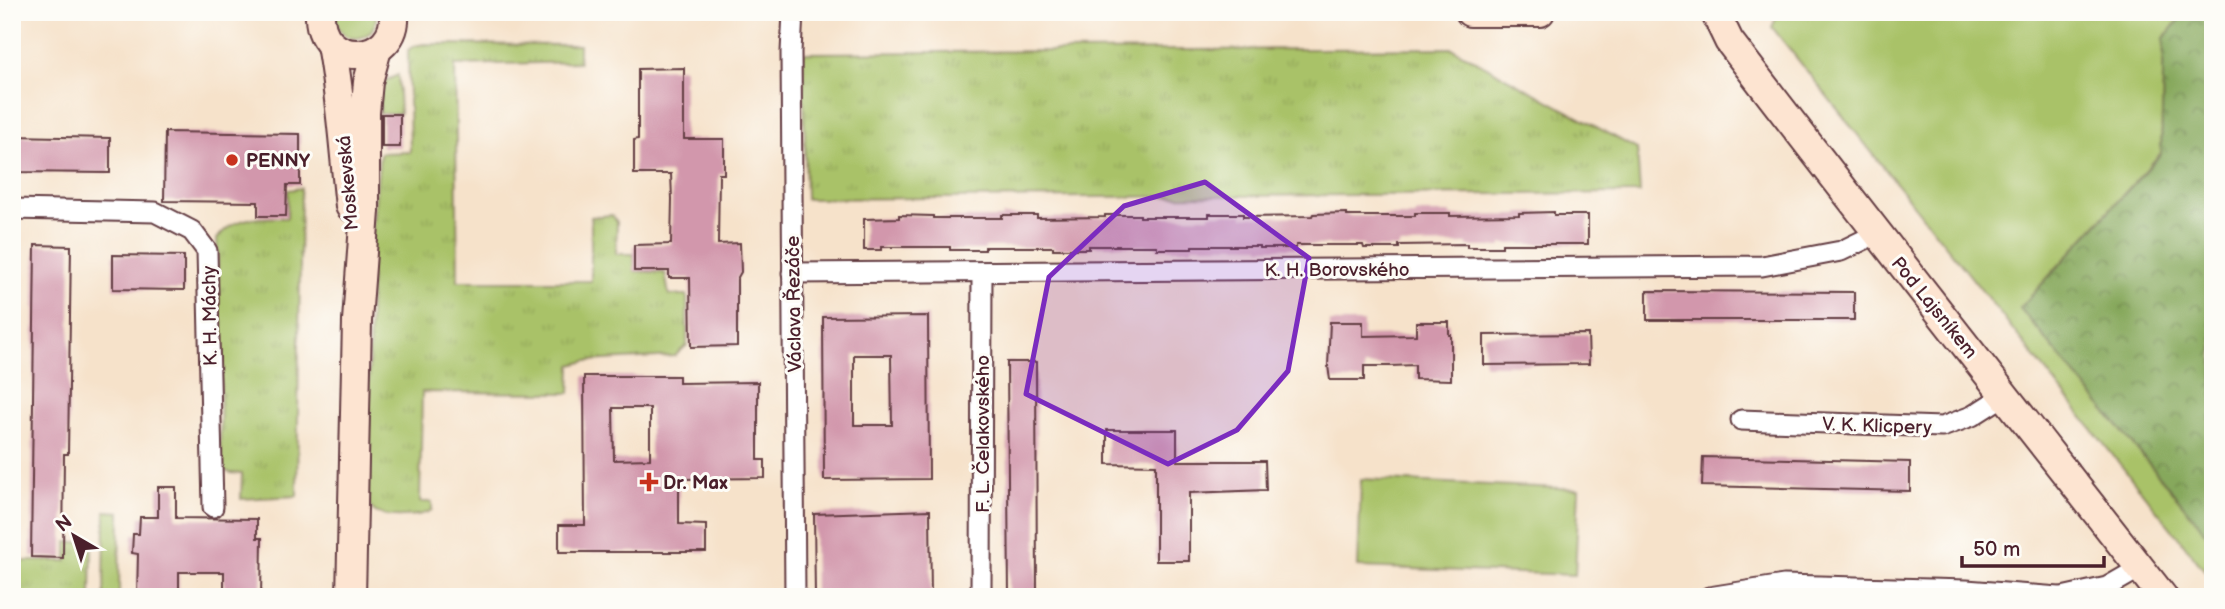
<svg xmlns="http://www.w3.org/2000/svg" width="2225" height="609" font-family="'Balsamiq Sans',sans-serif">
	<defs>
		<pattern id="forest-crowns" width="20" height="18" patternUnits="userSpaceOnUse" patternTransform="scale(1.75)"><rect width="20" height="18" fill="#86a85c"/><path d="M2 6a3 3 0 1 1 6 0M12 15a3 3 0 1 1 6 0" fill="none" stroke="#70884c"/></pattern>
		<pattern id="park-tufts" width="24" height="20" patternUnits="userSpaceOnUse" patternTransform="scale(1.75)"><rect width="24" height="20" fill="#a9c268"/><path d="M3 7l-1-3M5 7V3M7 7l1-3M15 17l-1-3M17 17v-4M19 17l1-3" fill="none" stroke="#93a65a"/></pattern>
	</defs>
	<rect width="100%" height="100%" fill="#fdfcf7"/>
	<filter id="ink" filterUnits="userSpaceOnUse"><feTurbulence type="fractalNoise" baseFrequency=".0143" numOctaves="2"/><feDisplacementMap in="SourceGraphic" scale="14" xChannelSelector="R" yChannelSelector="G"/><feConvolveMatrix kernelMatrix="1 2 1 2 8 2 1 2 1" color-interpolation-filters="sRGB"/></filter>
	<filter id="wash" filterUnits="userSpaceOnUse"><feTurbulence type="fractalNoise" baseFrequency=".00686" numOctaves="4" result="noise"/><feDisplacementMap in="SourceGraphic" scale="28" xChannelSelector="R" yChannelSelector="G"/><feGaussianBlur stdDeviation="1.57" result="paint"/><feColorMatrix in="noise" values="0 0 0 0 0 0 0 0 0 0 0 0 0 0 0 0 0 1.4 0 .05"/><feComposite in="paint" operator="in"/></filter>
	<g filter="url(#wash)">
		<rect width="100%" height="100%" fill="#f6e2ca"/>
		<g fill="#a9c268" stroke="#7a704a" stroke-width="2">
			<path d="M336,12h40c3,35 -44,35 -40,0z"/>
			<polygon points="1779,12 2185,12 2164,38 2161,153 2020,308 2213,541 2213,581 1772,27"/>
			<polygon points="398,75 400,114 380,114 380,83"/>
			<polygon points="1361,479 1579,489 1575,575 1358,567"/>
			<polygon points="105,511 120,512 119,597 104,597"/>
		</g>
		<polygon fill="url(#forest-crowns)" stroke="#686444" stroke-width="2" points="2185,12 2213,12 2213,541 2020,308 2161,154 2164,38"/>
		<g fill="url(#park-tufts)" stroke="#7a704a" stroke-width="2">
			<path d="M424,44l155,1v17l-124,3 3,216h133v-64l21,-2 5,7 -1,32h18l1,17 30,2 4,22h18v50l-12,11 -88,5 -16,4 -1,28 -148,-1 -2,110h12v8c-10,7 -47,9 -58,1 -2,-1 -5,-7 -7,-9l4,-260 9,-89 30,-1 -2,-102 6,-4z"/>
			<polygon points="1452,48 1637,149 1640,193 806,199 803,53"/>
			<path d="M301,188l-4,308 -56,3 1,-25 -11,-1 -11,-4 1,-118 -4,-112c18,-25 43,-21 70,-21l1,-28z"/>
			<polygon points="67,542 92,542 91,597 12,597 12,561 67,561"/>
		</g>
		<g id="blocks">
			<g fill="#d297ac" fill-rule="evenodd">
				<polygon points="684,68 684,139 724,139 724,174 719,174 718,244 740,243 741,272 737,279 737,346 691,347 690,278 669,278 669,271 634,271 634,245 671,244 672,199 671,174 634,174 634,140 638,139 638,69"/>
				<rect x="382" y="114" width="18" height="33"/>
				<polygon points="165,132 300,134 300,185 287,185 286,216 258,216 258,202 164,201"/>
				<polygon points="12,136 110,138 110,173 12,172"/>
				<polygon points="1554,212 1554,215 1588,215 1588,244 1502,244 1502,247 1467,247 1467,244 1399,245 1399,248 1364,248 1363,245 1296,245 1296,248 1260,248 1260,246 1192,246 1192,249 1157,249 1157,246 1089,246 1089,249 1053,249 1053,247 985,247 985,250 950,250 950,247 882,247 882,250 864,250 864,219 899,218 899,215 933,216 933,218 1002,218 1002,215 1037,215 1037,218 1105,217 1105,215 1140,215 1140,217 1209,217 1209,214 1243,214 1243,217 1312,216 1313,214 1347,213 1347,216 1415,216 1415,213 1450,213 1450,216 1519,215 1519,213"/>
				<polygon points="35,245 71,246 68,454 64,454 63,558 31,557"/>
				<polygon points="113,255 184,256 184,290 113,289"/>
				<polygon points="1647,291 1854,292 1854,320 1647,320"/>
				<path d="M928,316l1,163 -105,1 -1,-163zM854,355h37l1,70h-38z"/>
				<polygon points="1330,322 1363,322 1363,336 1416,335 1416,322 1449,322 1449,335 1451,335 1451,380 1415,379 1415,365 1390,366 1364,366 1364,380 1330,380 1328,366"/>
				<polygon points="1588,334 1589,364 1484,365 1484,335"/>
				<polygon points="1007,362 1036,362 1037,597 1009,597"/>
				<path d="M584,376h95v7l79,-1v78h7v18l-86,1v45l27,1v27h-147v-27h26zM613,408h37v51l-36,1z"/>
				<polygon points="1107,430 1177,430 1177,461 1265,461 1266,490 1189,493 1189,561 1156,561 1156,465 1107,464"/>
				<polygon points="1703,457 1910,462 1910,491 1702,486"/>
				<polygon points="158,487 176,487 176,518 257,519 257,538 262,538 261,597 224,597 224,572 179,572 179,597 137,597 138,554 132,553 133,534 139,534 140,517 158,517"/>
				<polygon points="930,510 931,597 815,597 814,514"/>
			</g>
		</g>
	</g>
	<g filter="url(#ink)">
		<use href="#blocks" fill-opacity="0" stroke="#643c43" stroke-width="2"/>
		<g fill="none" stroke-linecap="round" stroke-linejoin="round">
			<g stroke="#643c43" stroke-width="23">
				<g id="street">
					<polyline points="793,12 791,52 795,597"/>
					<polyline points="12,209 155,212 192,231 207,251 213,507"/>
					<polyline points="792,273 1762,266 1841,251 1876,234"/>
					<polyline points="1741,420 1942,427 1972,416 2005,395"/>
					<polyline points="981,597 982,272"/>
					<polyline points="1709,597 1784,585 1966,590 2059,597"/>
					<polyline points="2062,597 2107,587 2140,568"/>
				</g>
			</g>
			<g stroke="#643c43" stroke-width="32">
				<g id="secondary">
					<path d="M320,12c-3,58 79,54 74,0"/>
					<polyline points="1470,12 1540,12"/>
					<path d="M1715,12l14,29c143,187 289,371 434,556"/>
					<path d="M331,45c10,53 13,108 19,161"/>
					<polyline points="351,597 357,321 365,211 365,113 368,82 377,49"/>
				</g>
			</g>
			<use href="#street" stroke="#fff" stroke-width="19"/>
			<use href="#secondary" stroke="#fde4d1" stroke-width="28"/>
		</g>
	</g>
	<path fill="#7b2cbf" fill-opacity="0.2" stroke="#7b2cbf" stroke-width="5" stroke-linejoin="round" d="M1205,182l104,76 -21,113 -51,59 -69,34 -142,-70 23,-117 75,-71z"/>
	<g fill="#c8321e" stroke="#fdfcf7" stroke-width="2.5">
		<circle cx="232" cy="160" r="7"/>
		<path d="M645.5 471.5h7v7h7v7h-7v7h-7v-7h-7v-7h7z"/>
	</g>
	<g text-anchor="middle" stroke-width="6" stroke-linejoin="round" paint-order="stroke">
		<g font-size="19" font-weight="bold" fill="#4a1f2b" stroke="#fdfcf7" text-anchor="start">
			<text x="246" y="167">PENNY</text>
			<text x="663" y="489">Dr. Max</text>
		</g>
		<g font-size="19" fill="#4a1f2b" stroke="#fdfcf7">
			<text transform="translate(347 183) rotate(-95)" y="7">Moskevská</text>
			<text x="1337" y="276">K. H. Borovského</text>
			<text transform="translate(793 304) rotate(-91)" y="7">Václava Řezáče</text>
			<text transform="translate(1935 307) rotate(51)" y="7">Pod Lajsníkem</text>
			<text transform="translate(209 316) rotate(-91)" y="7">K. H. Máchy</text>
			<text transform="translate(1877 425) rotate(2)" y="7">V. K. Klicpery</text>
			<text transform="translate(982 434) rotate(-90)" y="7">F. L. Čelakovského</text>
		</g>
	</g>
	<rect width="2225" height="609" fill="none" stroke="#fdfcf7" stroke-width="42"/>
	<g transform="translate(74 536) rotate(321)" stroke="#fdfcf7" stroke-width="5" paint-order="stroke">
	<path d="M0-5L12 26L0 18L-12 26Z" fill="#4a1f2b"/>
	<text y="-10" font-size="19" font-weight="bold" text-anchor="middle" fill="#4a1f2b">N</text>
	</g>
	<path d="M1962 556v10h142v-10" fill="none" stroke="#4a1f2b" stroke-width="3.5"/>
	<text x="1973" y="556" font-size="21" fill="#4a1f2b" stroke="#fdfcf7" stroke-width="5" paint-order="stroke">50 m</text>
</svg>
